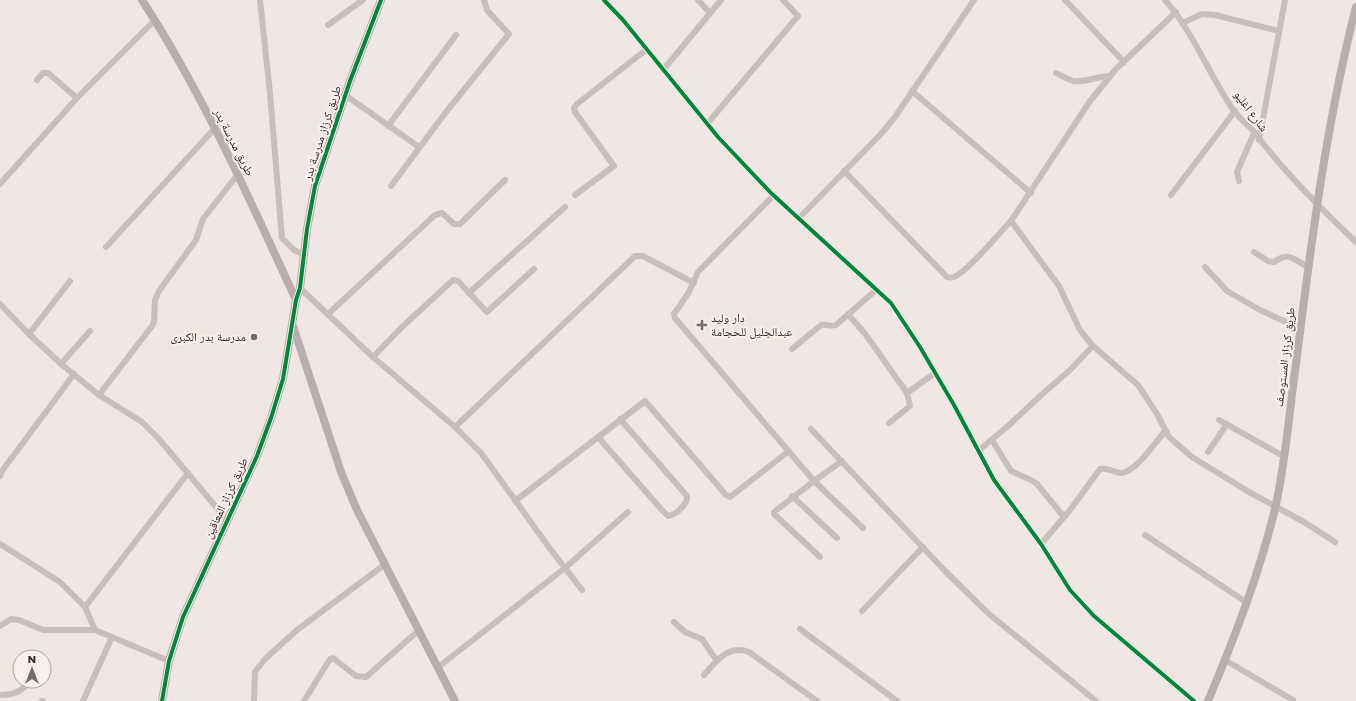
<svg xmlns="http://www.w3.org/2000/svg" width="1356" height="701" font-family="Poppins,'Noto Naskh Arabic',sans-serif">
	<rect width="100%" height="100%" fill="#f0e6e3"/>
	<g fill="none" stroke-linecap="round" stroke-linejoin="round">
		<g stroke="#c9bebc" stroke-width="6">
			<polyline points="260,0 270,93 282,238 294,250 303,254"/>
			<polyline points="604,0 623,20 718,137 771,193 891,303 920,347 954,405 994,480 1041,544 1070,590 1094,616 1194,701"/>
			<polyline points="698,0 710,13"/>
			<polyline points="1065,0 1124,62"/>
			<path d="M1165,0c29,33 44,75 69,111 6,8 15,14 21,22 30,40 65,75 101,109"/>
			<polyline points="1176,12 1116,69 1090,101 1011,221 1059,286 1080,330 1093,346 1138,385 1157,414 1169,437 1192,457 1249,492 1304,522 1335,542"/>
			<polyline points="1182,23 1202,14 1215,15 1279,31"/>
			<polyline points="328,25 363,0"/>
			<polyline points="664,69 721,0"/>
			<path d="M1056,73c5,2 11,6 17,8 11,2 25,-5 37,-5"/>
			<polyline points="37,80 43,73 48,73 77,98"/>
			<polyline points="912,91 1031,193"/>
			<polyline points="345,95 419,147"/>
			<polyline points="707,124 798,16 783,0"/>
			<polyline points="388,126 456,35"/>
			<polyline points="1259,140 1285,0"/>
			<path d="M844,171l103,106c3,1 5,1 9,-1 15,-8 42,-42 55,-55"/>
			<polyline points="1239,181 1237,172 1254,133"/>
			<polyline points="0,184 77,98 155,20"/>
			<polyline points="391,186 446,112 509,34 487,10 484,0"/>
			<polyline points="575,195 614,166 575,112 574,108 577,104 647,49"/>
			<polyline points="774,195 698,272 689,292 674,314 675,318 814,481 842,461"/>
			<polyline points="1171,195 1235,111"/>
			<polyline points="799,218 881,134 895,117 974,0"/>
			<polyline points="106,247 215,128"/>
			<path d="M1254,252l14,9 6,1c15,-11 19,-3 34,5"/>
			<polyline points="1205,267 1227,291 1260,310 1301,329"/>
			<polyline points="300,288 373,357 455,427 481,453 551,550 582,590"/>
			<polyline points="469,293 565,207"/>
			<polyline points="0,304 29,334 61,364 99,395 142,422 159,439 227,520"/>
			<polyline points="328,314 435,215 442,213 454,224 460,224 505,180"/>
			<polyline points="848,314 866,335 907,393"/>
			<polyline points="29,334 70,281"/>
			<path d="M792,349l29,-24c6,-1 9,2 15,0l40,-35"/>
			<polyline points="373,357 401,328 453,280 458,281 487,312 534,269"/>
			<polyline points="61,364 90,331"/>
			<polyline points="99,395 152,326 154,322 155,300 159,291 196,240 203,219 238,174"/>
			<polyline points="1219,420 1285,457"/>
			<polyline points="889,423 910,406 907,393 935,373"/>
			<polyline points="455,427 635,256 643,256 694,283"/>
			<polyline points="811,429 946,572 989,614 1096,701"/>
			<path d="M598,437l63,72 7,7c8,-1 20,-12 19,-20l-67,-77"/>
			<polyline points="992,440 1011,471 1031,480 1037,484 1064,517"/>
			<polyline points="978,451 1008,426 1040,396 1069,371 1093,346"/>
			<polyline points="1208,452 1227,424"/>
			<polyline points="0,476 2,471 74,374"/>
			<polyline points="792,496 837,538"/>
			<polyline points="515,501 645,401 726,495 730,497 789,451"/>
			<polyline points="1145,535 1246,602"/>
			<polyline points="0,544 60,582 85,607 95,630"/>
			<path d="M1041,544l29,-34 30,-41c8,-2 14,4 22,4 14,-2 34,-31 43,-42"/>
			<polyline points="820,557 774,514 774,512 814,481 863,528"/>
			<polyline points="85,607 188,473"/>
			<polyline points="862,611 923,547"/>
			<polyline points="674,622 685,632 702,639 717,661"/>
			<polyline points="0,626 11,619 19,620 43,630 95,630 169,661"/>
			<polyline points="800,629 897,701"/>
			<polyline points="1225,660 1293,700"/>
			<polyline points="437,668 565,568 628,512"/>
			<path d="M704,675c12,-14 25,-31 45,-23l68,49"/>
			<path d="M0,695c13,0 22,-3 30,-14"/>
			<polyline points="42,701 43,701"/>
			<polyline points="83,701 112,637"/>
			<polyline points="254,701 255,672 265,659 297,630 384,565"/>
			<polyline points="304,701 330,659 333,658 356,676 366,677 418,631"/>
		</g>
		<g stroke="#baaeac" stroke-width="8">
			<path d="M142,0c61,94 107,198 154,300"/>
			<polyline points="293,326 341,472 357,510 455,701"/>
			<polyline points="162,701 169,661 183,617 257,456 271,418 283,379 296,300 300,288 307,229 315,186 350,81 381,0"/>
			<path d="M1208,701c26,-62 51,-126 67,-192 11,-48 14,-97 21,-145 15,-120 30,-240 60,-357"/>
		</g>
		<g stroke="#fcefeb" stroke-width="6">
			<g id="cycleway">
				<polyline points="604,0 623,20 718,137 771,193 891,303 920,347 954,405 994,480 1041,544 1070,590 1094,616 1194,701"/>
				<polyline points="162,701 169,661 183,617 257,456 271,418 283,379 296,300 300,288 307,229 315,186 350,81 381,0"/>
			</g>
		</g>
		<use href="#cycleway" stroke="#00873e" stroke-width="4"/>
	</g>
	<g fill="#7a6b6a" stroke="#fcefeb" stroke-width="1.5">
		<path d="M700 319h4v4h4v4h-4v4h-4v-4h-4v-4h4z"/>
		<circle cx="254" cy="337" r="4"/>
	</g>
	<g text-anchor="middle" stroke-width="4" stroke-linejoin="round" paint-order="stroke">
		<g font-size="12" fill="#3b2929" stroke="#fcefeb">
			<text transform="translate(1251 111) rotate(53)" y="4">شارع اغليو</text>
			<text transform="translate(322 133) rotate(-72)" y="4">طريق كرزاز مدرسة بدر</text>
			<text transform="translate(234 142) rotate(63)" y="4">طريق مدرسة بدر</text>
			<text transform="translate(1285 357) rotate(-83)" y="4">طريق كرزاز المستوصف</text>
			<text transform="translate(226 498) rotate(-65)" y="4">طريق كرزاز المعاقين</text>
		</g>
		<g font-size="12" fill="#3b2929" stroke="#fcefeb" text-anchor="start">
			<text x="711" y="322">دار وليد<tspan x="711" dy="14">عبدالجليل للحجامة</tspan></text>
			<text x="246" y="341" text-anchor="end">مدرسة بدر الكبرى</text>
		</g>
	</g>
	<g transform="translate(32 669)"><circle r="19" fill="#fcefeb" stroke="#afa09d"/>
	<path d="M0-3L7 15L0 10L-7 15Z" fill="#7a6b6a"/>
	<text y="-6" font-size="11" font-weight="bold" text-anchor="middle" fill="#3b2929">N</text>
	</g>
</svg>
